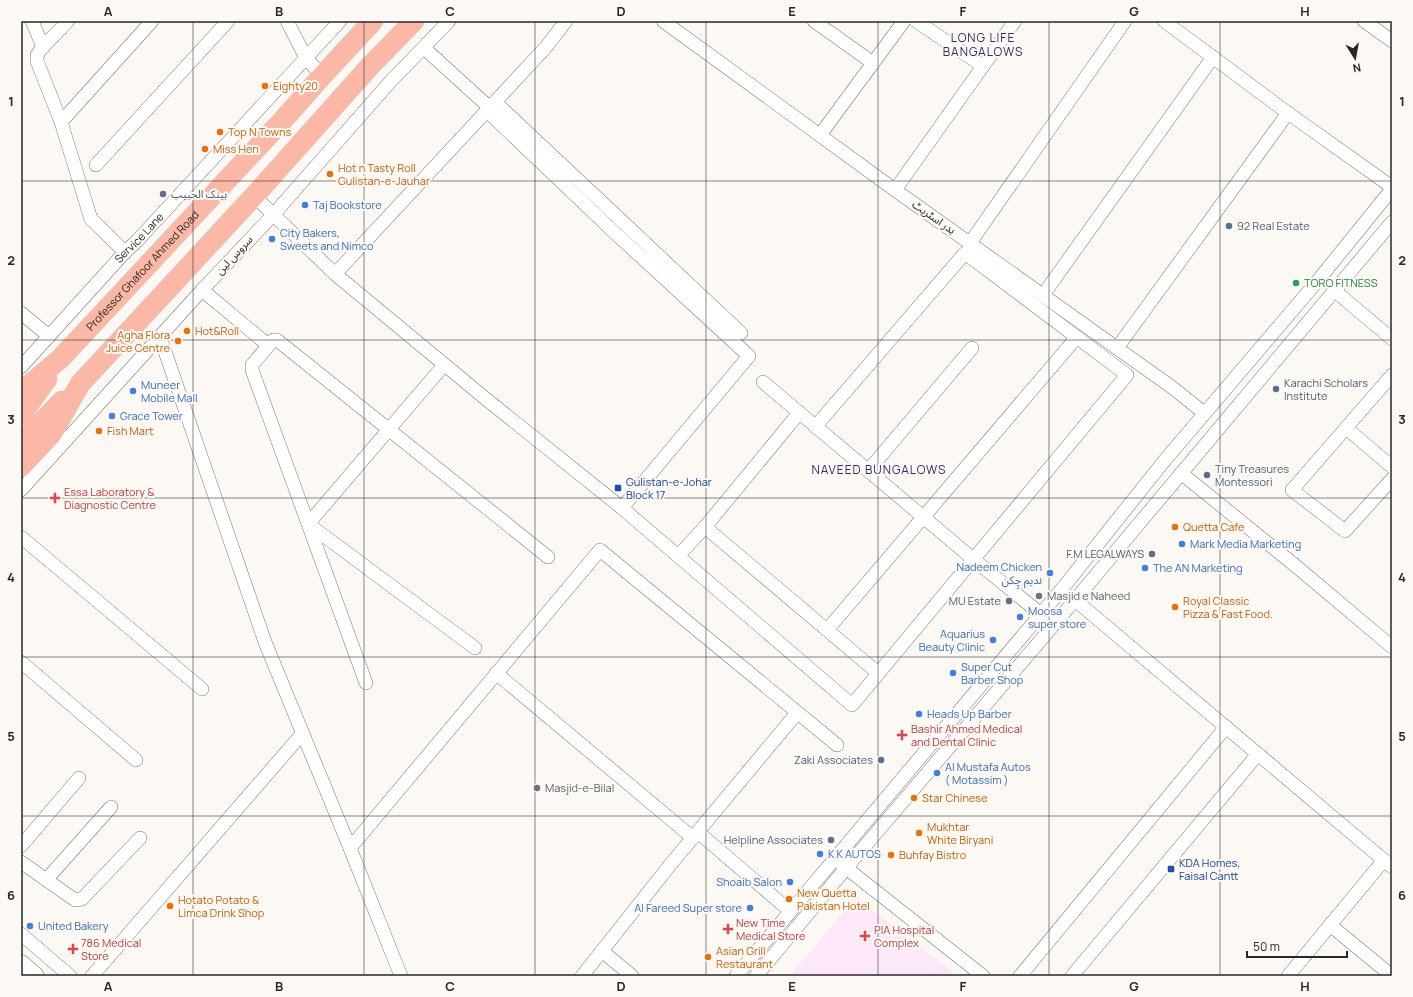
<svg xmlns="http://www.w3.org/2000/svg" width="1413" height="997" font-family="Manrope,'Noto Sans Arabic',sans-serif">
	<rect width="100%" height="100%" fill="#fcf8f4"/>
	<polygon fill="#fce8f8" points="856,897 958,976 790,976"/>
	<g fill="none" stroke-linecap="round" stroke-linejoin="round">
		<g stroke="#7d7a76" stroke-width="14">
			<g id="minor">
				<polyline points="32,21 43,47"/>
				<polyline points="68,21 41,49 37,55 37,61 61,122 91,219 125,252"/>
				<polyline points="287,21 306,58 322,76"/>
				<polyline points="663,21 895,190 1173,388 1204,413"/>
				<polyline points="814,21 873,63"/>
				<polyline points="916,21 983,66"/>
				<polyline points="1164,21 1288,113 1392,187"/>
				<polyline points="1364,21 1392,41"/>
				<polyline points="424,48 490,108"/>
				<polyline points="495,102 741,333"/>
				<polyline points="487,111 614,232 749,356 622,508"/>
				<polyline points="61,122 152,21"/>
				<polyline points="820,135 904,21"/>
				<polyline points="96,165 228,21"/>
				<polyline points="895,190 1015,21"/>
				<polyline points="254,196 335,274 486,399 622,508 852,705 1127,375 965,253 815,427"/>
				<polyline points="970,243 1125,21"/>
				<polyline points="335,274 546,47 566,21"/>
				<polyline points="202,290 268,345"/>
				<polyline points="1335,291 1392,339"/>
				<polyline points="1043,295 1213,57"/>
				<polyline points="21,313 49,336"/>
				<polyline points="160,337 265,642 350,848 401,976"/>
				<polyline points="1117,348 1288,113"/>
				<polyline points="444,365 308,524 475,648"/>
				<path id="s1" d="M21,367l104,-115 12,-11 203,-220"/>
				<polyline points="1392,375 1292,490 1345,531 1392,479"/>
				<polyline points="763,382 973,559 1047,619"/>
				<polyline points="1346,428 1392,467"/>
				<polyline points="868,471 972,348"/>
				<polyline points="1181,473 1297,567 1392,647"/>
				<polyline points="21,490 202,290 273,215 390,82 449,21"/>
				<polyline points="705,527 878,673"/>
				<polyline points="21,537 202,689"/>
				<polyline points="678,556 705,527 799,413"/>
				<polyline points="1075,600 1392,867"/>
				<polyline points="827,630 1077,337"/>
				<polyline points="21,662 136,760"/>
				<polyline points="496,673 693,838"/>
				<polyline points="366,683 252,370 252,365 273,340 277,340 548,557"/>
				<polyline points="698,832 790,911"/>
				<polyline points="21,846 79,778"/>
				<polyline points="350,848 600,550 837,745"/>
				<polyline points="21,862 75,900 82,899 140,838"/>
				<polyline points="840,863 983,976"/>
				<polyline points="46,880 111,807"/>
				<polyline points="1330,925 1392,976"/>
				<polyline points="21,934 70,976"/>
				<polyline points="602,951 632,976"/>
				<polyline points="92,976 302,734"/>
				<polyline points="582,976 670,865 797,713"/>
				<polyline points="736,976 1062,589 1165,460 1320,278 1392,189"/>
				<polyline points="756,976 847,867 1075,600 1392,222"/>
				<polyline points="1020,976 1226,727"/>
				<polyline points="1072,976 1258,754"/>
				<polyline points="1288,976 1384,860"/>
			</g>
		</g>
		<g stroke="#7d7a76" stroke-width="19">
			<polyline id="secondary" points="21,964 35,976"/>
		</g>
		<g stroke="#d4d4d3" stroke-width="21">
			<g id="primary">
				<path id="s2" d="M21,392l40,-34 222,-238 39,-44 51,-55"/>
				<polyline points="21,415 47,379"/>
				<polyline points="21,443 62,401"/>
				<polyline points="21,467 51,435 80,384 254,196 371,65 414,21"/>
			</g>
		</g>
		<use href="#minor" stroke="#fff" stroke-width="13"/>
		<use href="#secondary" stroke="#fff" stroke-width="18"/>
		<use href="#primary" stroke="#fbb8a6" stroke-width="20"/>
	</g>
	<path fill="none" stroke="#282725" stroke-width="1" stroke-opacity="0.55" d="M193,21v955M364,21v955M535,21v955M706,21v955M878,21v955M1049,21v955M1220,21v955M21,181h1371M21,340h1371M21,498h1371M21,657h1371M21,816h1371"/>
	<g fill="#e8710a" stroke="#fcf8f4" stroke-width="1.5">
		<circle cx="265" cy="86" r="4"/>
		<circle cx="220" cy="132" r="4"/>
		<circle cx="205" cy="149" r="4"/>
		<circle cx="330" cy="174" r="4"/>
		<circle cx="187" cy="331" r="4"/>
		<circle cx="178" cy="341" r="4"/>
		<circle cx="99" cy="431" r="4"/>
		<circle cx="1175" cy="527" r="4"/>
		<circle cx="1175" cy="607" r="4"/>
		<circle cx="914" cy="798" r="4"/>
		<circle cx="919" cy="833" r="4"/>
		<circle cx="891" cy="855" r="4"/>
		<circle cx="789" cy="899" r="4"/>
		<circle cx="170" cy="906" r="4"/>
		<circle cx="708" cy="957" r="4"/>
	</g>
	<g fill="#5c6f8a" stroke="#fcf8f4" stroke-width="1.5">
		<circle cx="163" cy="194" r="4"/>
		<circle cx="1229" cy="226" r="4"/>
		<circle cx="1276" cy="389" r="4"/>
		<circle cx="1207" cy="475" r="4"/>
		<circle cx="1152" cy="554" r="4"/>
		<circle cx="1009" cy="601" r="4"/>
		<circle cx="881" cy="760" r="4"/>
		<circle cx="831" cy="840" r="4"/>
	</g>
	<g fill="#3f7fe0" stroke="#fcf8f4" stroke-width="1.5">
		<circle cx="305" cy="205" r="4"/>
		<circle cx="272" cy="239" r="4"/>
		<circle cx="133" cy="391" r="4"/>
		<circle cx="112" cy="416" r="4"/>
		<circle cx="1182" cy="544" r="4"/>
		<circle cx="1145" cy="568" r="4"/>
		<circle cx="1050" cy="573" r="4"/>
		<circle cx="1020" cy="617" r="4"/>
		<circle cx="993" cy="640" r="4"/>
		<circle cx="953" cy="673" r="4"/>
		<circle cx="919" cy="714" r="4"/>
		<circle cx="937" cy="773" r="4"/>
		<circle cx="820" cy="854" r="4"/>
		<circle cx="790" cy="882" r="4"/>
		<circle cx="750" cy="908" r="4"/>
		<circle cx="30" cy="926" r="4"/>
	</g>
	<circle fill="#2e9e5b" stroke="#fcf8f4" stroke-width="1.5" cx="1296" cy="283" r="4"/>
	<g fill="#1a4fb4" stroke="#fcf8f4" stroke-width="1.5">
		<rect x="614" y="484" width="8" height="8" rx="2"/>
		<rect x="1167" y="865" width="8" height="8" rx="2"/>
	</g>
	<g fill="#e0444e" stroke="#fcf8f4" stroke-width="1.5">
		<path d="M53 492h4v4h4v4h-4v4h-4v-4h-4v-4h4z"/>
		<path d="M900 729h4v4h4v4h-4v4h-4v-4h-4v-4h4z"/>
		<path d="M726 923h4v4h4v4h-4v4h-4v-4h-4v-4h4z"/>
		<path d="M863 930h4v4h4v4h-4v4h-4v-4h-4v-4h4z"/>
		<path d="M71 943h4v4h4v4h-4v4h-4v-4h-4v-4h4z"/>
	</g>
	<g fill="#6b7280" stroke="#fcf8f4" stroke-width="1.5">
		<circle cx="1039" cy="596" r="4"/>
		<circle cx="537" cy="788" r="4"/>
	</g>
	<g text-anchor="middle" stroke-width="4" stroke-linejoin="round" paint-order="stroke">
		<g font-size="11" fill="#c56008" stroke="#fcf8f4" text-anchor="start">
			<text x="273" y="90">Eighty20</text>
			<text x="228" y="136">Top N Towns</text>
			<text x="213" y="153">Miss Hen</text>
			<text x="338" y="172">Hot n Tasty Roll<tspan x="338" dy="13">Gulistan-e-Jauhar</tspan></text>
			<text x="195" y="335">Hot&amp;Roll</text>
			<text x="170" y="339" text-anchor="end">Agha Flora<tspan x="170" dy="13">Juice Centre</tspan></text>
			<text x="107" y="435">Fish Mart</text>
			<text x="1183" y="531">Quetta Cafe</text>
			<text x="1183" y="605">Royal Classic<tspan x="1183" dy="13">Pizza &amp; Fast Food.</tspan></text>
			<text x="922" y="802">Star Chinese</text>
			<text x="927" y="831">Mukhtar<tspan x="927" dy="13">White Biryani</tspan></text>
			<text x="899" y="859">Buhfay Bistro</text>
			<text x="797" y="897">New Quetta<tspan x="797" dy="13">Pakistan Hotel</tspan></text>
			<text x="178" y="904">Hotato Potato &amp;<tspan x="178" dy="13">Limca Drink Shop</tspan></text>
			<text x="716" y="955">Asian Grill<tspan x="716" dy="13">Restaurant</tspan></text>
		</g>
		<g font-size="11" fill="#4e5e75" stroke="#fcf8f4" text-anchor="start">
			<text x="171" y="198">بينک الحبيب</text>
			<text x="1237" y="230">92 Real Estate</text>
			<text x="1284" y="387">Karachi Scholars<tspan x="1284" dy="13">Institute</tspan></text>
			<text x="1215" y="473">Tiny Treasures<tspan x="1215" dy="13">Montessori</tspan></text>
			<text x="1144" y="558" text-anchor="end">F.M LEGALWAYS</text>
			<text x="1001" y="605" text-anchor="end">MU Estate</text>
			<text x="873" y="764" text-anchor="end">Zaki Associates</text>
			<text x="823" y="844" text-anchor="end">Helpline Associates</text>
		</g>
		<g font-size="11" fill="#366cbe" stroke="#fcf8f4" text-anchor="start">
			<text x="313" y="209">Taj Bookstore</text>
			<text x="280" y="237">City Bakers,<tspan x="280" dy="13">Sweets and Nimco</tspan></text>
			<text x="141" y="389">Muneer<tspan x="141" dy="13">Mobile Mall</tspan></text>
			<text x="120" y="420">Grace Tower</text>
			<text x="1190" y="548">Mark Media Marketing</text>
			<text x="1042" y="571" text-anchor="end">Nadeem Chicken<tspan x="1042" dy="13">ندیم چِکن</tspan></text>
			<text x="1153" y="572">The AN Marketing</text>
			<text x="1028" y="615">Moosa<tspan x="1028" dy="13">super store</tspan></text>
			<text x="985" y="638" text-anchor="end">Aquarius<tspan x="985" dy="13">Beauty Clinic</tspan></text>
			<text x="961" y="671">Super Cut<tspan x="961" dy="13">Barber Shop</tspan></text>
			<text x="927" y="718">Heads Up Barber</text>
			<text x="945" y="771">Al Mustafa Autos<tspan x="945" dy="13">( Motassim )</tspan></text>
			<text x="828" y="858">K K AUTOS</text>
			<text x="782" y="886" text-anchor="end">Shoaib Salon</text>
			<text x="742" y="912" text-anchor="end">Al Fareed Super store</text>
			<text x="38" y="930">United Bakery</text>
		</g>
		<g font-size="11" fill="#282725" stroke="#fcf8f4">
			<text transform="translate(934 217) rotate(35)" y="4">بدر اسٹریٹ</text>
			<text dy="4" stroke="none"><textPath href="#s1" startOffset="175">Service Lane</textPath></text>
			<text transform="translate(234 255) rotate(-47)" y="4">سروس لین</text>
			<text dy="4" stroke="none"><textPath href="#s2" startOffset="172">Professor Ghafoor Ahmed Road</textPath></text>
		</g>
		<g font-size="11" fill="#27864d" stroke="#fcf8f4" text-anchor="start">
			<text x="1304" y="287">TORO FITNESS</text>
		</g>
		<g font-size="11" fill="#164399" stroke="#fcf8f4" text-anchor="start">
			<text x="626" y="486">Gulistan-e-Johar<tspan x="626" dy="13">Block 17</tspan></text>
			<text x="1179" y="867">KDA Homes,<tspan x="1179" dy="13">Faisal Cantt</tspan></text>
		</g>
		<g font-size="11" fill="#be3a42" stroke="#fcf8f4" text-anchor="start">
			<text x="64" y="496">Essa Laboratory &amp;<tspan x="64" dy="13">Diagnostic Centre</tspan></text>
			<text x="911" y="733">Bashir Ahmed Medical<tspan x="911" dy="13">and Dental Clinic</tspan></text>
			<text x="736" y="927">New Time<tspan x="736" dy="13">Medical Store</tspan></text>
			<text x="874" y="934">PIA Hospital<tspan x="874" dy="13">Complex</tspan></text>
			<text x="81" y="947">786 Medical<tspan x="81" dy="13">Store</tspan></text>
		</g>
		<g font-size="11" fill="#5b616d" stroke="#fcf8f4" text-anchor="start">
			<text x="1047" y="600">Masjid e Naheed</text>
			<text x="545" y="792">Masjid-e-Bilal</text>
		</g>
		<g font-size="12" letter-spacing="1" fill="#382b66" stroke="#fcf8f4">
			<text x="983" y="42">LONG LIFE<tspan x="983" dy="14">BANGALOWS</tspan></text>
			<text x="879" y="474">NAVEED BUNGALOWS</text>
		</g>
	</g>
	<rect width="1413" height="997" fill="none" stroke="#fcf8f4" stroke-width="44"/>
	<g transform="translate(1355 58) rotate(169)" stroke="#fcf8f4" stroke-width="3" paint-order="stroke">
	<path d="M0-3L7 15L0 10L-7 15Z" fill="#282725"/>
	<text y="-6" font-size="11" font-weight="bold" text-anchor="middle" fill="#282725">N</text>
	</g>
	<path d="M1247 951v6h100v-6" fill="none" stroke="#282725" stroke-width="2"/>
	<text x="1253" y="951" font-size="12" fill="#282725" stroke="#fcf8f4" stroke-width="3" paint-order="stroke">50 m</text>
	<rect x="22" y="22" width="1369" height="953" fill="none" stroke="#282725" stroke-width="1.5"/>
	<g font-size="13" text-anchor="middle" font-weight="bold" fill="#282725">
		<text x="108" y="16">A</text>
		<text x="279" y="16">B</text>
		<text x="450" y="16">C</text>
		<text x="621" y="16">D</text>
		<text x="792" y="16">E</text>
		<text x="963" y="16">F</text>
		<text x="1134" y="16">G</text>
		<text x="1305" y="16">H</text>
		<text x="11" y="106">1</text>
		<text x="1402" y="106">1</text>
		<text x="11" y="265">2</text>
		<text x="1402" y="265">2</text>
		<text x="11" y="424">3</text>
		<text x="1402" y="424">3</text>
		<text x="11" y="582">4</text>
		<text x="1402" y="582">4</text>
		<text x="11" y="741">5</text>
		<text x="1402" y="741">5</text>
		<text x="11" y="900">6</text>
		<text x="1402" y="900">6</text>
		<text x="108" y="991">A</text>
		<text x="279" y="991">B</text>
		<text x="450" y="991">C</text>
		<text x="621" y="991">D</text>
		<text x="792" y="991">E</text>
		<text x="963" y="991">F</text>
		<text x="1134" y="991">G</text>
		<text x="1305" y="991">H</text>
	</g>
</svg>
